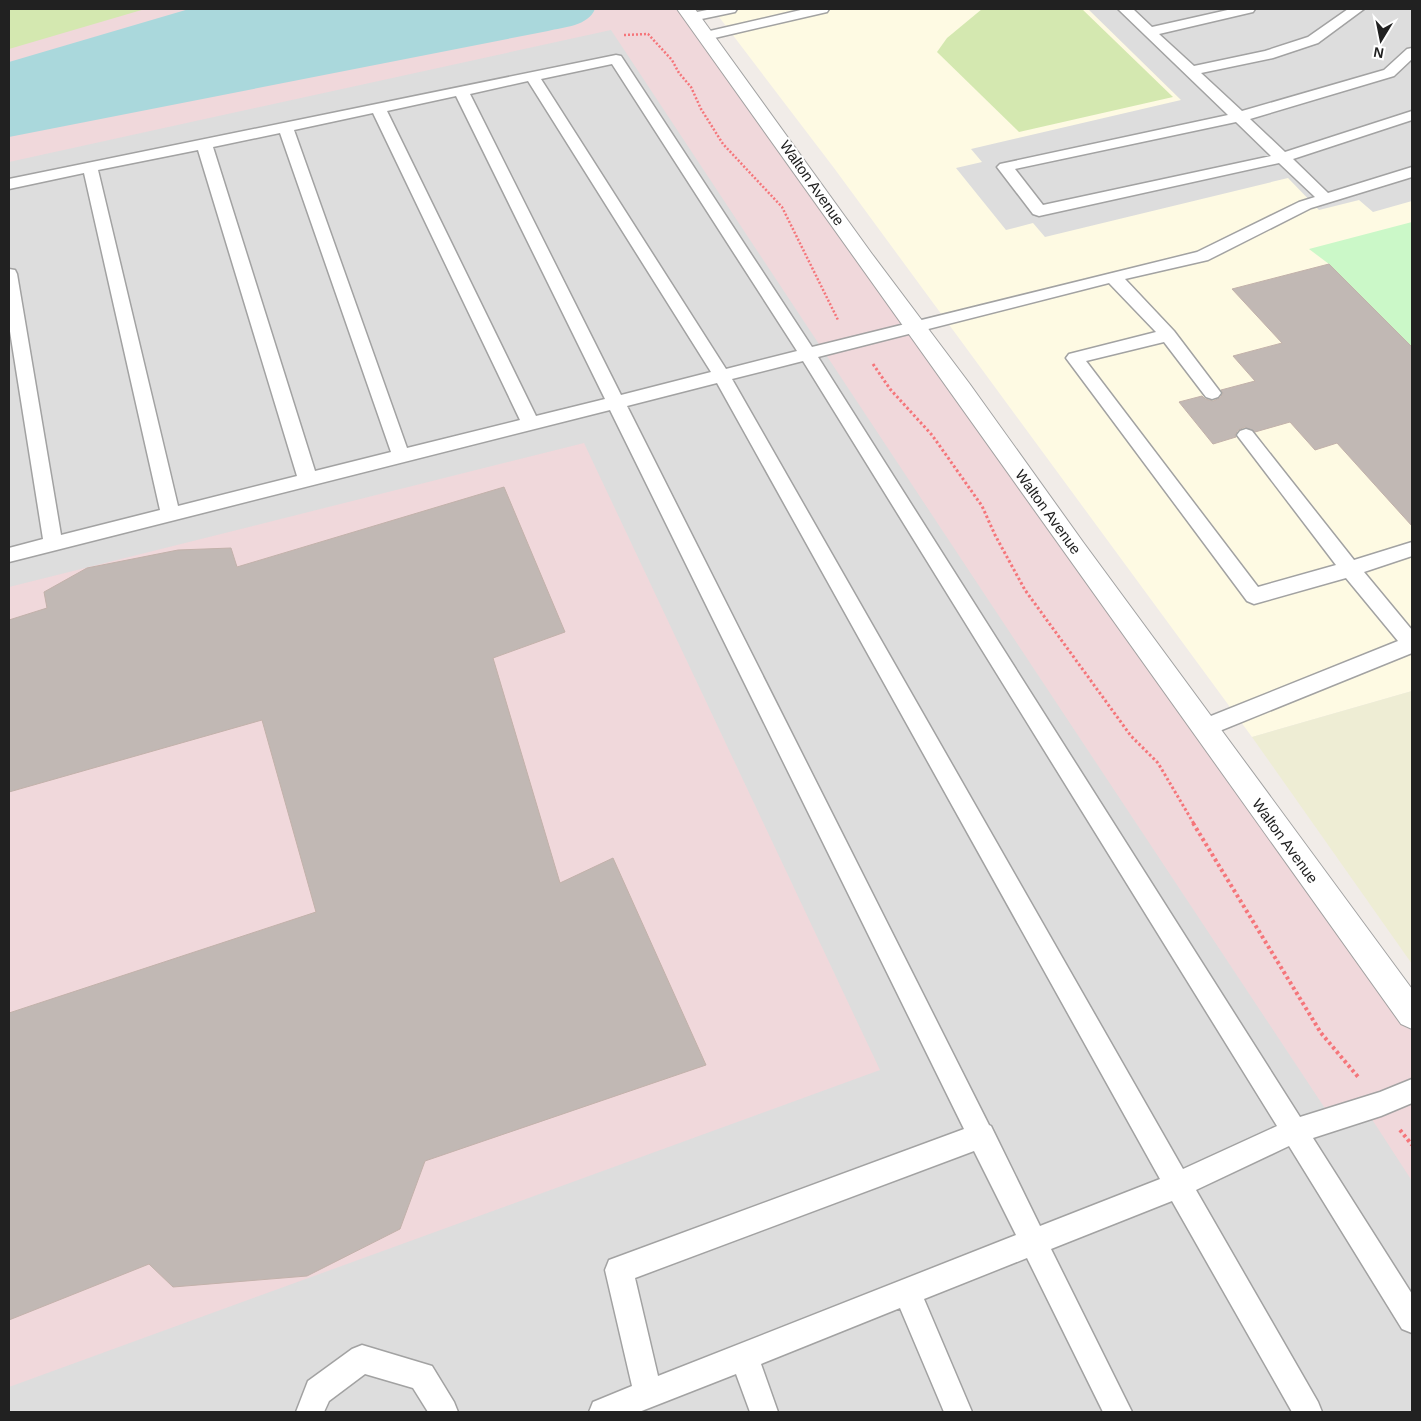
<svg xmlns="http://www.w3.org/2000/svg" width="1421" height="1421" font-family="Arial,sans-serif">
	<rect width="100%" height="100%" fill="#f1ece8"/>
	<polygon fill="#f0d8db" points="9,9 686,9 1412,1012 1412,1412 9,1412"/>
	<polygon fill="#fefae3" points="713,9 1412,9 1412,691 1252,737 834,168"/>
	<polygon fill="#eeedd4" points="1412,691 1412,964 1252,737"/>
	<g fill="#d4e8b0">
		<polygon points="9,9 145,9 9,49"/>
		<polygon points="982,9 1082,9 1173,97 1019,132 937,52 947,38"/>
	</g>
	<polygon fill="#cbf8c8" points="1412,222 1412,347 1329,264 1309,249"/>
	<g fill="#ddd">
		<polygon points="1088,9 1412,9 1412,201 1373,212 1359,200 1319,210 1288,178 1045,237 1033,223 1006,230 956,168 982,162 971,149 1181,100"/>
		<polygon points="611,30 1334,1122 1366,1110 1412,1181 1412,1412 9,1412 9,1387 880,1070 584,443 9,587 9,162"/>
	</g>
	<path fill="#aad8dc" d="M189,9h406c-7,17 -31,18 -47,22l-539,106v-75z"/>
	<g fill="#c1b8b4" stroke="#c2b1aa">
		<polygon points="1329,264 1412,347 1412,526 1337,443 1315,450 1290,422 1255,432 1245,427 1238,430 1235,435 1236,437 1213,444 1179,402 1202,396 1205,399 1213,401 1220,398 1223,393 1221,390 1255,381 1233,356 1282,343 1232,289"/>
		<polygon points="504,487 565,632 493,658 560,883 613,858 706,1065 425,1161 400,1229 307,1276 173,1287 149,1264 9,1320 9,1013 316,912 262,720 9,792 9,620 47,608 44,592 87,568 178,550 231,548 237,567"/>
	</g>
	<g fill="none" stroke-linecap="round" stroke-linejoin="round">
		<g stroke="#a2a2a2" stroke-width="3">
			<g id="lane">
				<polygon points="712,9 737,9 735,12 692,21 685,17 687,14"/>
				<polygon points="805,9 829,9 827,12 706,40 699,36 701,33"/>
				<path d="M1118,9h15l19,18 80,-18h23l-2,3 -94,22 35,32 71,-15 43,-14 40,-28h16l-46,34 -45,15 -72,15 41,38 142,-41 23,-21 5,-1v11l-18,17 -144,43 35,33 127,-41v9l-119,39 35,34 84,-26v10l-101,31 -103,52 -83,19 49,52 44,58 3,4 -3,4 -6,2 -6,-2 -42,-55 -78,19 172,226 78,-22 -96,-126 -3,-4 3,-4 6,-2 6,2 102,129 58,-18v14l-48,16 48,58v23l-200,81 -8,3 -8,-3 -3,-6 3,-6 202,-81 -52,-63 -92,26 -7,-3 -181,-243 3,-4 87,-22 -47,-49 -291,74 482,760 80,-25 32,-13v24l-31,13 -68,22 99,156v39l-10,-4 -113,-183 -93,44 122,212 4,10h-30l-120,-211 -121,48 81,163h-29l-76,-154 -103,41 48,113h-28l-44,-104 -139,56 17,48h-28l-14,-38 -97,38h-50l4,-10 39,-16 -27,-116 4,-10 355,-131 -354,-719 -601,152v-14l34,-9 -34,-214v-56l6,1 2,4 44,261 99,-25 -76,-337 -75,16v-10l607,-124 5,1 2,3 189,288 385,-95 102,-50 16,-5 -36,-34 -240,53 -6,-2 -36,-47 3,-3 228,-49zM612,64l185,287 -71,18 -185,-290zM528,81l183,291 -90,23 -151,-301zM456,96l149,303 -69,17 -149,-305zM373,113l147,307 -113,28 -113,-318zM1236,122l35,34 -228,49 -28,-36zM280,133l111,319 -76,19 -102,-324zM198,150l99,326 -119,30 -80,-336zM803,361l474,765 -94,43 -451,-790zM717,383l443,796 -120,47 -49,-100 -2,-1 -362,-719zM974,1151l42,84 -358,141 -23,-98z"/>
				<polygon points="362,1345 432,1366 454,1402 458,1412 428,1412 413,1388 365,1374 329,1401 324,1412 296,1412 308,1381 352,1349"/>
			</g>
		</g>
		<g stroke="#a2a2a2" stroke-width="2">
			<polygon id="street" points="677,9 695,9 872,254 969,383 1083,542 1412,989 1412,1029 1401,1024"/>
		</g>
		<polyline stroke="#f5757a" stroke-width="2.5" stroke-dasharray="2 2" stroke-linecap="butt" points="624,35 648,34 672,60 679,73 691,87 701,109 723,144 782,207 838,320"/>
		<polyline stroke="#f5757a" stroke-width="3" stroke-dasharray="2.5 2.5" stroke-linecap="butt" points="873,364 890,389 932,435 982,506 995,535 1025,590 1131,736 1158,763 1194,824"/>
		<g stroke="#f5757a" stroke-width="4" stroke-dasharray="3 3" stroke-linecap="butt">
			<polyline points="1193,823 1321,1033 1359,1078"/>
			<polyline points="1400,1130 1412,1145"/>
		</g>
		<use href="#lane" fill="#fff" fill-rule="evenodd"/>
		<use href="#street" fill="#fff" fill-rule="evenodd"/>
	</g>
	<g text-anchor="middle" stroke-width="4" stroke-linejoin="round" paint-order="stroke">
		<g font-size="15" fill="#212121" stroke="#fff">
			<text transform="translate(812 183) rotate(55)" y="5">Walton Avenue</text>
			<text transform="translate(1048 512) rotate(54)" y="5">Walton Avenue</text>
			<text transform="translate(1285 841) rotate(54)" y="5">Walton Avenue</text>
		</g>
	</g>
	<rect width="1421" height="1421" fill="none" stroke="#212121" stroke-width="20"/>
	<g transform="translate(1381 40) rotate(190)" stroke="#ffffff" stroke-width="4" paint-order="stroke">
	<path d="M0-4L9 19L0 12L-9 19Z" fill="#212121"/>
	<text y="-8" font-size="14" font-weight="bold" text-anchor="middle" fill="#212121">N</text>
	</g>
</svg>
